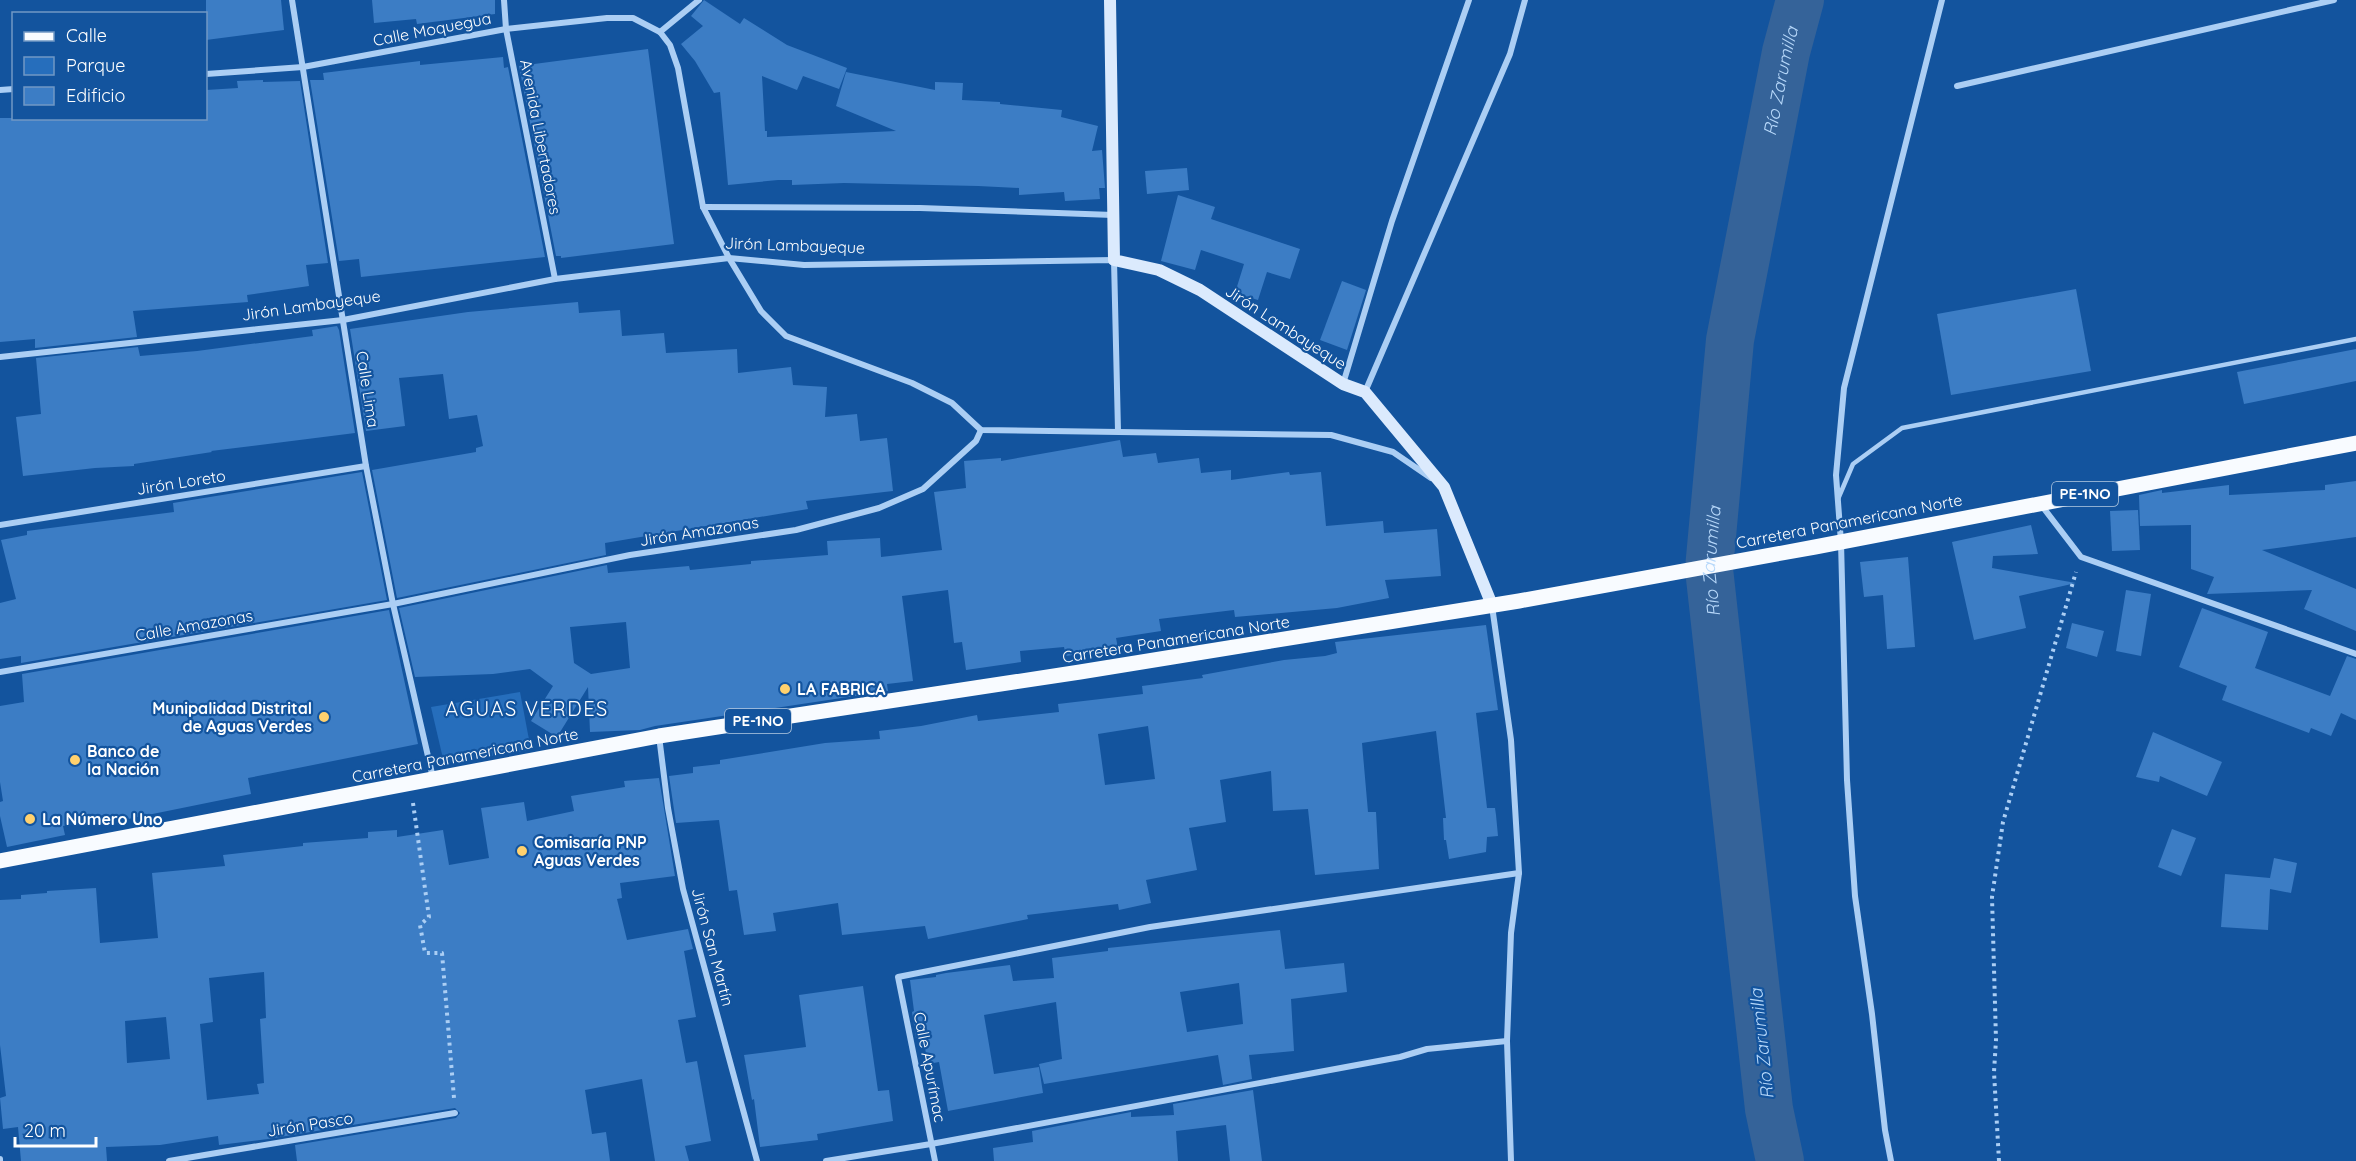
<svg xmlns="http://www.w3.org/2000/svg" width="2356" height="1161" font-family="Quicksand,sans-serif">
	<rect width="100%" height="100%" fill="#13549e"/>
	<polygon fill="#266ebc" points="520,692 531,750 444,763 431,707"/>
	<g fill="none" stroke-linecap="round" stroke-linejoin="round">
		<path stroke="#356399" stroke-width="48" id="s1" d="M1780,1161l-11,-52 -60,-540 21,-229 56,-288 14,-52"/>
	</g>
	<g fill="#3c7dc5" fill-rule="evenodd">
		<polygon points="206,0 281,0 284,30 206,40"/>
		<polygon points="372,0 495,0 495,14 417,24 416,19 374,23"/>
		<polygon points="704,0 740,24 744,18 787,45 847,68 839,89 803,76 797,90 762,76 765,131 767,131 767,137 896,131 836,106 846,72 935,90 935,82 963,83 962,100 1000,102 1000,104 1062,110 1061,117 1098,126 1092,151 1102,150 1105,188 1099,188 1100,199 1065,201 1064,192 1019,195 1019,188 978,186 844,183 792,185 792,180 778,180 728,185 720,92 714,93 695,61 681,44 703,26 691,16"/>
		<polygon points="648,49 674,244 561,258 561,256 556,256 519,66"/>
		<polygon points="503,57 504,68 508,67 545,257 361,277 359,259 339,261 310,80 324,80 323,73 420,61 420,65"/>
		<polygon points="263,80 263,82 300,81 328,263 306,265 309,286 247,295 248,302 133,311 137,337 35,348 35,339 0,342 0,118 206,118 206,90 238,88 237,81"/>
		<polygon points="1187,168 1189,190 1147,194 1145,171"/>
		<polygon points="1178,195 1215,207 1211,219 1300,249 1290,279 1267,272 1258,300 1235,293 1244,264 1201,250 1195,270 1161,261"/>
		<polygon points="1342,281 1366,290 1347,350 1320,340"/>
		<polygon points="2076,289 2091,371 1951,395 1937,314"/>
		<polygon points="578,302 579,313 620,310 622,336 664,333 666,353 737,349 738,373 791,367 793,385 827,387 825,417 857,414 860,441 887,438 893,491 806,501 808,509 605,543 606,555 397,598 372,470 476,452 476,448 483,446 477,415 449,419 443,374 399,378 405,426 366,431 350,329 468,312"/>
		<polygon points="337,326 339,330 355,433 211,451 212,452 134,464 134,466 95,468 23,476 16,417 41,414 36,358 138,347 140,356 197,351 313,336 312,330"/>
		<polygon points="2356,349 2356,381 2244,404 2237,372"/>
		<path d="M1120,440l3,17 33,-4 2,10 41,-5 2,15 30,-3v10l58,-8 1,3 31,-3 5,54 57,-5 1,12 53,-4 4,47 -56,4 4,18 -52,10 -102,9 -1,-7 -75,9 2,12 -45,7 2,10 -52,8 -2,-9 -44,4 1,11 -55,8 -4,-28 -8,1 -6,-53 -46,6 11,85 -26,3 1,7 -233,35 -15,4 -50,2 -2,-45 -31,50 -26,-16 22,-35 -23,-17 -37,5 -78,3 -16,-69 208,-43 1,8 81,-7 1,4 61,-6v-3l77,-6 -1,-14 53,-3 1,19 61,-7 -8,-58 32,-4 -2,-27 37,-3v3zM626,622l4,46 -39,6 -17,-11 -4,-36z"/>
		<polygon points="362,472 387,600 21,663 21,656 0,659 0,603 16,599 1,540 27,535 27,531 174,512 173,503"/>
		<polygon points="2356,481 2356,537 2262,550 2356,589 2356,631 2304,609 2312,590 2207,594 2214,577 2191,569 2191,525 2140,526 2139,495 2162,490 2162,493 2229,485 2229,495 2325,490 2325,485"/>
		<polygon points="2138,510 2140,550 2112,551 2110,511"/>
		<polygon points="2031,525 2038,554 1993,556 1992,568 2076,583 2019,596 2026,628 1974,640 1952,542"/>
		<polygon points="1908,557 1915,647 1887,649 1883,595 1864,597 1860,562"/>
		<polygon points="2126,590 2151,594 2141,656 2116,651"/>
		<polygon points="2202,608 2268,632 2255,668 2330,696 2347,656 2356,659 2356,720 2341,713 2331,736 2311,728 2309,733 2222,700 2227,686 2179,667"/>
		<polygon points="389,610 418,744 248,778 251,794 118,821 116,814 63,826 65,835 7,847 0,816 0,802 3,801 0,782 0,706 24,702 22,674"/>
		<polygon points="2072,623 2104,631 2097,657 2066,648"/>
		<path d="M1486,625l12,85 -22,3 11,95h8l1,7 2,21 -11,1 -1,15 -37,7 -3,-19h-2l-1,-22h3l-10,-87 -74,12 6,69h8l3,57 -64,6 -7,-66 -35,2 -2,-40 -51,9 6,42 -37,6 8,42 -51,10 5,23 -32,7 -1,-6 -91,11 1,4 -100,20 -3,-13 -83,9 -4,-32 -65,10 3,18 -32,4 -7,-45 -8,1 -10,-71 -43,3 -7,-47 24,-3v-6l27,-3v-4l105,-17 55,-4 -1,-8 42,-5 56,-11 1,6 81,-9 -1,-8 85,-10 -1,-8 61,-8 -1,-3 82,-15 41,-4 12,-3 -2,-11zM1148,726l7,53 -50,6 -7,-51z"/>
		<polygon points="2153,732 2222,762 2207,796 2160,776 2159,782 2136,777"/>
		<path d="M659,778l16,98 -55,7 2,15 -5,1 10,41 61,-11 5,20 -9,2 12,66 -18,3 8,43 11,-2 14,80 -26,5 4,15h-34l-13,-82 -57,11 7,44 14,-2 4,29h-313l-2,-16 161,-27 4,-5 -5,-5 -187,31 -49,6 -1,-9 -58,9 -54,2 1,14h-86l-3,-34 -15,2 -3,-31 6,-2 -6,-51v-145l21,-1v-4l26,-2v-2l49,-3 4,55 58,-5 -6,-65 73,-7 -2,-11 80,-9v-3l65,-5v-6l29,-2v7l46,-7 6,35 40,-7 -8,-50 43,-6 3,19 47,-10 -3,-15 54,-9 -1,-6zM264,972l2,46 -6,1 4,64 -7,1 2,10 -52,6 -7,-76 13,-2 -4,-44zM166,1017l4,42 -43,4 -2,-42z"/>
		<polygon points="2172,829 2196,838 2181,876 2158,867"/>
		<polygon points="2274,858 2297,863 2291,893 2270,889 2268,930 2221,927 2225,874 2270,878"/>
		<path d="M1280,930l5,39 59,-6 3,29 -56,7 3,52 -45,4 3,24 -29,6 -5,-30 -174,29 -5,-20 23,-5 -6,-57 -72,13 10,59 45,-7 4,26 -95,18 -9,-49 -11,2 -5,-27 -7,1 -4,-26 2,-1 -4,-31 26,-3v-2l10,-2 64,-8 3,16 41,-3 -2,-20 56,-7v-3zM1239,983l4,41 -56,8 -7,-40z"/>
		<polygon points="863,986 878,1091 889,1090 893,1121 817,1134 818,1140 760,1147 754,1099 752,1100 744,1055 806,1047 799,995"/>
		<polygon points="1253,1090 1262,1161 1230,1161 1226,1125 1176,1131 1178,1161 994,1161 993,1148 1033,1142 1032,1131 1131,1112 1131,1117 1174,1115 1173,1104"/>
	</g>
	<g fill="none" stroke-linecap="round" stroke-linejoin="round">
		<g stroke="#abcef4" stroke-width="4" stroke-dasharray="3 4.5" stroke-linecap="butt">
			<polyline points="413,803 429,917 420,925 425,953 442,953 454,1098"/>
			<polyline points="1999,1161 1994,1072 1996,1040 1992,897 2003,822 2076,572"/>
		</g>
		<polyline stroke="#abcef4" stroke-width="4.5" points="1838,499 1853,464 1902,428 2356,339"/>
		<g stroke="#abcef4" stroke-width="6">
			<polyline points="292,0 366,466 393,604 433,778"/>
			<polyline points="504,0 506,29 555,279"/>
			<polyline points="660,32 699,0"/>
			<polyline points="206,74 303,67 506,29 607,18 633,18 660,32 670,45 678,68 703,207 729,258 761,311 786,336 912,383 952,403 981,430 1331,435 1393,452 1431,478"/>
			<polyline points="1957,86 2334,0"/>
			<polyline points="0,90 14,89"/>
			<polyline points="703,207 920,208 1113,215"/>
			<polyline points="0,357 343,320 555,279 729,258 804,265 1114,260 1118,431"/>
			<polyline points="1343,384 1392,221 1469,0"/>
			<polyline points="1365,392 1510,54 1525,0"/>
			<polyline points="2042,506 2081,557 2356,654"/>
			<polyline points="0,525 366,466"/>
			<polyline points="1492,606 1511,740 1519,873 1511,933 1507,1041 1511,1161"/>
			<polyline points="0,672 393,604 630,555 796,530 879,508 923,489 976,441 981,430"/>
			<polyline points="659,736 668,808 683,889 757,1161"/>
			<polyline points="0,1159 0,1161"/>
			<polyline points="169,1161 455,1113"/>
			<polyline points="826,1161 931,1144 1400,1057 1427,1049 1507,1041"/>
			<polyline points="935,1161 898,977 1150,927 1519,873"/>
			<polyline points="1891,1161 1885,1130 1872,1014 1855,896 1847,780 1841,542 1836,475 1844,388 1942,0"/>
		</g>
		<polyline stroke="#dbeafd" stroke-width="12" points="1110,0 1114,260 1159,270 1200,290 1343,384 1365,392 1444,487 1492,605"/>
		<polyline stroke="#f8fbff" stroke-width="15" points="0,861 659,736 1080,672 1519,601 1815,547 2356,443"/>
	</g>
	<g fill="#ffd16e" stroke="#13549e" stroke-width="2">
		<circle cx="785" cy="689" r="6"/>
		<circle cx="324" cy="717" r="6"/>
		<circle cx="75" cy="760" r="6"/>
		<circle cx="30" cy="819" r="6"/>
		<circle cx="522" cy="851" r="6"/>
	</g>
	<g text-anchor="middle" stroke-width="4.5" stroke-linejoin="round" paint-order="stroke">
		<g fill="#13549e" stroke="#b8cce2" stroke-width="1.5">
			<rect x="2052" y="482" width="66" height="24" rx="4.5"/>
			<rect x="725" y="709" width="66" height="24" rx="4.5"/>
		</g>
		<g font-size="15" font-weight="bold" fill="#fff">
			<text x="2085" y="499">PE-1NO</text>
			<text x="758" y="726">PE-1NO</text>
		</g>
		<g font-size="16" fill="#fff" stroke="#13549e">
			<text transform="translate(432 29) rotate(-11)" y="6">Calle Moquegua</text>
			<text transform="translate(541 137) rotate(79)" y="6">Avenida Libertadores</text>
			<text transform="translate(795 245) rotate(2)" y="6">Jirón Lambayeque</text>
			<text transform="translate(311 305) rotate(-8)" y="6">Jirón Lambayeque</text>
			<text transform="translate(1286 327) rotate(33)" y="6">Jirón Lambayeque</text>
			<text transform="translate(368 389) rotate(81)" y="6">Calle Lima</text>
			<text transform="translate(181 482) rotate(-9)" y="6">Jirón Loreto</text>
			<text transform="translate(1849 521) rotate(-11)" y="6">Carretera Panamericana Norte</text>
			<text transform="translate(699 531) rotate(-9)" y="6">Jirón Amazonas</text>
			<text transform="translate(194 625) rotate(-10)" y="6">Calle Amazonas</text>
			<text transform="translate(1176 639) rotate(-9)" y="6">Carretera Panamericana Norte</text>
			<text transform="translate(465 755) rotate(-11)" y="6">Carretera Panamericana Norte</text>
			<text transform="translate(713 947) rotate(75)" y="6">Jirón San Martín</text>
			<text transform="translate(930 1067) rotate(79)" y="6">Calle Apurímac</text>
			<text transform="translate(310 1124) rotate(-9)" y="6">Jirón Pasco</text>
		</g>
		<g font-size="16" font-weight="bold" fill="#fff" stroke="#13549e" text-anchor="start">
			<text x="797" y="695">LA FABRICA</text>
			<text x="312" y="714" text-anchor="end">Munipalidad Distrital<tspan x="312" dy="18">de Aguas Verdes</tspan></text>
			<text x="87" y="757">Banco de<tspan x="87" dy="18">la Nación</tspan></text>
			<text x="42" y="825">La Número Uno</text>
			<text x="534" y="848">Comisaría PNP<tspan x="534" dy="18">Aguas Verdes</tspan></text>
		</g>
		<g font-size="18" font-style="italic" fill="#b7d8fa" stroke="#13549e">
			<text dy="6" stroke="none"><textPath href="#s1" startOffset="1090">Río Zarumilla</textPath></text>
			<text dy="6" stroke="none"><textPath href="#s1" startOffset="604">Río Zarumilla</textPath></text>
			<text transform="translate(1762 1044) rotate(-96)" y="6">Río Zarumilla</text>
		</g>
		<g font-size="20" letter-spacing="1.5" fill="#fff" stroke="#13549e">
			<text x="527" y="716">AGUAS VERDES</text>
		</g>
	</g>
	<rect x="12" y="12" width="195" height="108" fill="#13549e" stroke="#7198c5" stroke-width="1.5"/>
	<rect x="24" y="32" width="30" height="9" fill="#f8fbff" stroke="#7198c5" stroke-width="1.5"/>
	<text x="66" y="42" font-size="18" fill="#ffffff">Calle</text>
	<rect x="24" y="57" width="30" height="18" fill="#266ebc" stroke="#7198c5" stroke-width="1.5"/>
	<text x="66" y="72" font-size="18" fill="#ffffff">Parque</text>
	<rect x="24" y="87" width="30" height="18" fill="#3c7dc5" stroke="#7198c5" stroke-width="1.5"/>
	<text x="66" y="102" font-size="18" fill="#ffffff">Edificio</text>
	<path d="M15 1137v9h81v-9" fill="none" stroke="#ffffff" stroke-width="3"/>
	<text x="24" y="1137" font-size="18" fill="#ffffff" stroke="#13549e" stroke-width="4.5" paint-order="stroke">20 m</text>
</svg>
